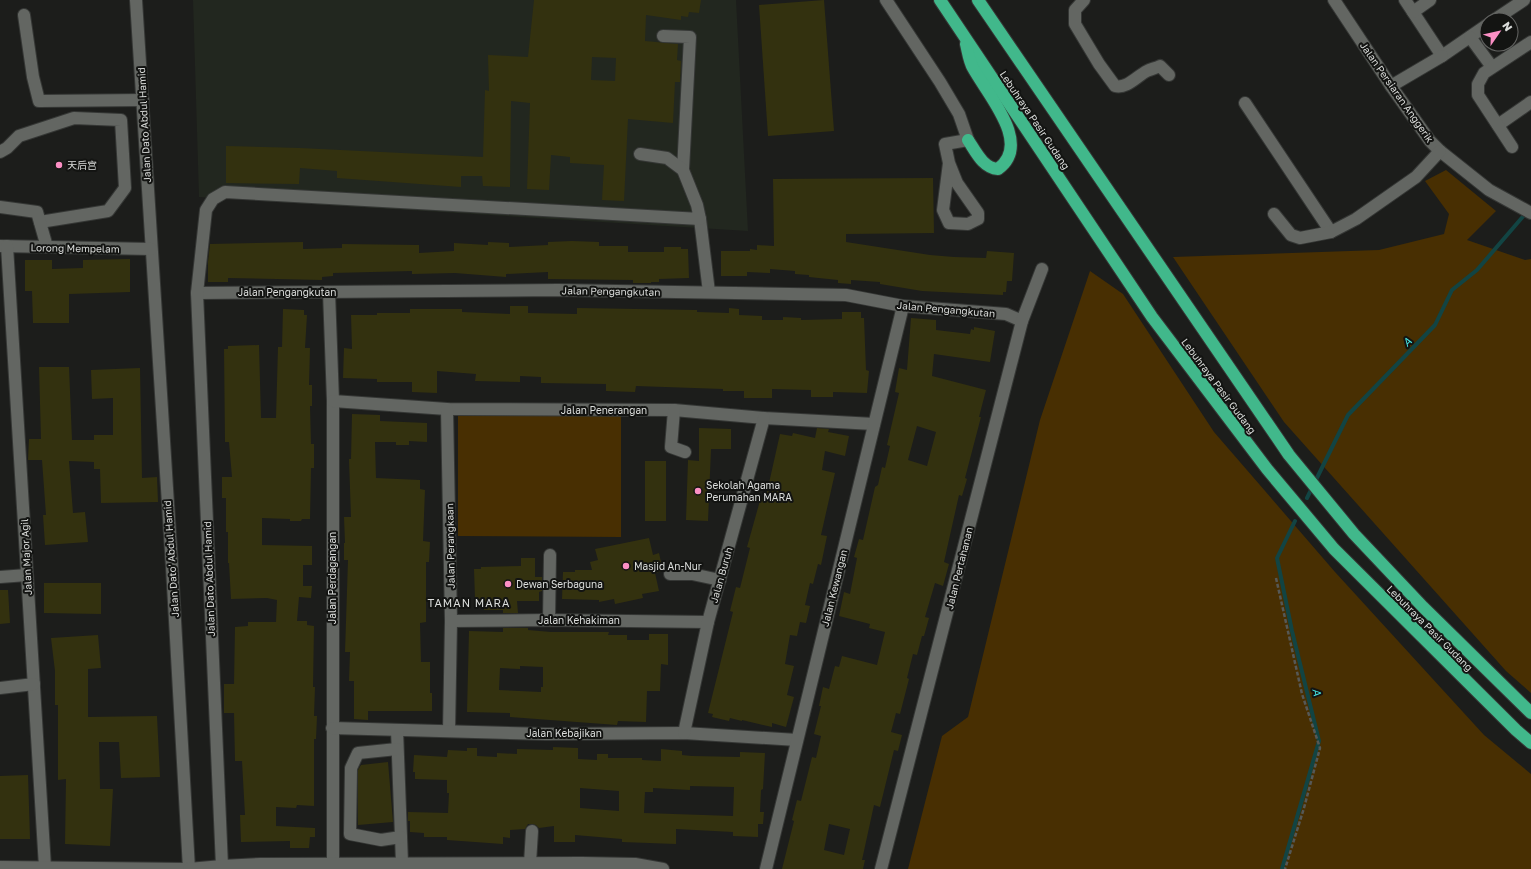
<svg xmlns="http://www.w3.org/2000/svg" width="1531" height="869" font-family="'Golos Text','Noto Sans SC',sans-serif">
	<rect width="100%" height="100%" fill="#1c1d1b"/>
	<polygon fill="#22271f" points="193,0 736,0 748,231 199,197"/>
	<g fill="#482f02">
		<polygon points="1446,170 1496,211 1467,240 1525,260 1531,259 1531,693 1506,671 1284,422 1173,257 1379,250 1444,234 1449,214 1425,181"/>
		<polygon points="1090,271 1123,294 1214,432 1335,572 1484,735 1531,774 1531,869 908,869 942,736 968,717 1040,420"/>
		<polygon points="458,416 621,416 621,537 458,536"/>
	</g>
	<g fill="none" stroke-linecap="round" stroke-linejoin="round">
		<g stroke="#124443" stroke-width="4">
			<polyline points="1307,498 1348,415 1435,325 1452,290 1477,270 1526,213"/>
			<polyline points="1282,869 1319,741 1292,631 1277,558 1295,521"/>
		</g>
	</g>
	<g fill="#33310f" fill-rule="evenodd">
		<path d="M534,0h167l-2,13 -10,-1 -1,5 -7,-1v4l-35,-5 -1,26 33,3 -1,16 4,1 -1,21h-5l-2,41 -45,-4 -4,82 -22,-1 2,-35 -34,-2v-6l-19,-2 -2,35 -22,-1 3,-86 -19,-2 -1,86 -27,-1 -1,-10h-21v11l-124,-9v-7l-37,-3 -1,16 -73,-1v-37l74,2 183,9 2,-67 4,1 -1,-36 40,2zM592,57l24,1 -1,23 -24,-1z"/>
		<polygon points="824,0 834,131 768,136 759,5"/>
		<polygon points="933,178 934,233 846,234 846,242 930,255 954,257 986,258 987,251 1014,253 1012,281 1007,281 1006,292 1003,292 1003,295 922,291 880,284 880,282 851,280 851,284 838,283 838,280 809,277 809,275 795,274 795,271 770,269 770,273 747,272 747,276 721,276 721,251 750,251 750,249 757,250 757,245 774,246 773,179"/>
		<polygon points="572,241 599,242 599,246 628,246 628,252 664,252 664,247 681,247 681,249 688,249 689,278 659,279 659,282 651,282 651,283 633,283 633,280 548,279 548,272 506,274 506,277 455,273 412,274 412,271 333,273 333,276 322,277 322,280 228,278 228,282 208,282 208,262 210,244 303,242 303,249 342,248 342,244 419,245 419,253 454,251 454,243 488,245 488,242 509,243 509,247 548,245 548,242"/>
		<polygon points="130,259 130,292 69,294 69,323 33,323 32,291 25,291 25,260 52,260 52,269 83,268 83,260"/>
		<polygon points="510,306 528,306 528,313 577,314 577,308 697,310 697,312 729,313 729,308 739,309 739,315 762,316 762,320 783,320 783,317 801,318 801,320 842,319 842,312 861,312 861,318 864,318 866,370 869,371 867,393 833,392 833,397 811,397 811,390 772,389 772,398 744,398 744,391 723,391 723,389 636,386 635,392 606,391 606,384 541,383 541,377 520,376 520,382 475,381 476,374 437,371 437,393 412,392 412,382 377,382 377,379 343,378 344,348 352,349 351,315 377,315 377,313 410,313 410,309 462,309 462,312 510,314"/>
		<polygon points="283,309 304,310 304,315 307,315 305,348 310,348 309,385 312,385 312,406 310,406 311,444 314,444 314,468 311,468 310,519 302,519 301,521 290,521 290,519 262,518 262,545 312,546 312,565 303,565 303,586 312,586 311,598 299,597 297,621 307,621 307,625 314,626 313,687 315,687 314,716 317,716 316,739 314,739 314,806 297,805 296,808 276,807 276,826 315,828 315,837 310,837 309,848 290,848 290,841 241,842 240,815 245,815 242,761 235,761 234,713 224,713 224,684 234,684 235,627 248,626 248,622 276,622 277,600 267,598 231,599 229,563 228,563 228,532 226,532 226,498 222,498 222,477 232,477 229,442 225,442 224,349 228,349 228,346 259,345 261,418 276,418 278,347 282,347"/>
		<path d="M911,318l25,2v10l34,4 1,-5 3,1v-3l21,4 -5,31 -56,-8 -2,22 54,14 -7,27h2l-16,61 2,1 -5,17 -3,-1 -15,67 5,2 -6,22 -8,-3 -10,34 4,1 -5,18h-2l-5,19 -4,-1 -6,24 2,1 -9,35 -4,-1 -5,19 11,3 -4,16 -4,-1 -14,57 -6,-2 -12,55h3l-2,9h-81l12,-48 -2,-1 5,-20 4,1 11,-44 4,1 5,-22 -7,-2 7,-28h-2l4,-19 6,2 6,-23 4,1 3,-11 35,9 8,-33 -16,-4 1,-4 -31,-8 5,-24 6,2 7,-36 -3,-1 5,-18 4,1 12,-53 3,-2 4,-18 3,1 5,-22 -3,-1 12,-52 -4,-1 4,-24 8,2zM917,426l19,6 -9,34 -19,-6zM829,824l21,5 -6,26 -20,-5z"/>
		<polygon points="39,367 69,367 72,440 94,440 94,435 113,435 113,398 92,399 91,370 140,368 142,478 157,477 158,502 101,503 100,469 94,469 94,462 69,461 73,513 85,512 88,542 45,545 43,515 46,515 42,460 28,460 29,439 41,439"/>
		<polygon points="352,414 380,415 380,421 427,423 427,442 409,441 409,445 396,445 396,442 375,442 376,478 420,480 420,489 425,490 423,541 430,542 429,562 426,562 426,622 420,623 421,662 430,662 430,693 432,693 432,711 368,711 368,720 354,719 354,681 349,681 350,652 345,652 348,560 344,560 344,543 345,543 344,517 351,517 349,459 351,459"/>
		<polygon points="699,428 731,429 731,449 711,449 708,521 686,520 688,460 699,461"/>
		<polygon points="817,428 829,429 828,432 849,436 845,456 825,451 822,470 835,473 821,535 827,536 821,565 818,564 813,584 810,583 805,605 810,606 806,623 800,622 797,636 790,635 785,664 794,666 787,695 794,697 786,727 772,723 772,727 742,720 742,721 730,718 729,721 712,717 713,714 708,713 733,612 730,611 736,587 740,588 750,548 747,547 761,497 765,498 767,492 780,434 792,436 793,433 815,438"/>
		<rect x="645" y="461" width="21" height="60"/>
		<polygon points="649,538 653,555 659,553 663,571 655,573 659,591 642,594 643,598 615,604 614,599 599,602 599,600 562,599 563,572 575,572 575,570 592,570 590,562 598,560 595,549"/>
		<polygon points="521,558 535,558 535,577 542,577 542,591 539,592 539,601 517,601 518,613 503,613 503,610 484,610 484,599 475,599 474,569 481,569 481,567 521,566"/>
		<polygon points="44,583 101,583 101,614 44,613"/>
		<polygon points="0,590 8,590 10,623 0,624"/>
		<path d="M503,628h25v2l23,2h58l-1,3h19v5h22v-6h19v31l-7,-1 -1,27h-13l-1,31 -28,-1 -1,4 -107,-8v-4l-43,-1 2,-81 34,1zM520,666l23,1v20h-2v5l-42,-2 1,-22 20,1z"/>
		<polygon points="98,635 101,668 88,669 88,717 157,716 160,777 121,778 119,742 99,742 100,789 113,789 110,846 65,844 66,779 58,780 58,705 55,705 55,671 51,638"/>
		<path d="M553,747l25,1v11l19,1v-6h11v4h34v2l19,1v-12l21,2v4l10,1 48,1v-5l25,1 -2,36 -2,1 -1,22h4l-1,12h-5v13l-25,-1v-4l-57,-3v15l-54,-2v-3l-47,-4v7h-21v-16l-15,2 -3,-3 -4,-1h-4l-3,5 -15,1v8l-7,-1v7l-56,-4v-3h-23v-4l-14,-1v-11h-2v-9l40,1 1,-20h-2v-13l-32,-1v-7h-2l1,-17 33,2 1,-7 19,1v-3h10v8l20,1v-4l20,1v-5l36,1zM690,786l44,1 -1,29 -89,-3 1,-21h8v-4l37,2zM580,788l39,3v20l-39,-3z"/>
		<polygon points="388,762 393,822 358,825 358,770 361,765"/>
		<polygon points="28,775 30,839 0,839 0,776"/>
	</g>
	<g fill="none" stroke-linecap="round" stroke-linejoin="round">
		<g stroke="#353735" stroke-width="14">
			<g id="minor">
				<polyline points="136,0 172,567 189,869"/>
				<polyline points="886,0 940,82 959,114 968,140 945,144 949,163 957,183 978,213 978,219 968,224 949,223 943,210 949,163"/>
				<path d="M1084,0l-9,10v14l24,40 16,22c12,3 22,-10 32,-15 4,-2 9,-3 13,-5l9,9"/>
				<polyline points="1334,0 1391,86 1430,141 1440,151 1489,190 1531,213"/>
				<polyline points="1405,0 1442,56 1487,25"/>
				<polyline points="1413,12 1430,0"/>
				<polyline points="24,15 33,77 39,101 143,100"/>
				<polyline points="1494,20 1524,0"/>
				<polyline points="663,36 690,37 683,170"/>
				<polyline points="1470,37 1492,67"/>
				<polyline points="1391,86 1442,56"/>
				<polyline points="1245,103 1331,232"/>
				<polyline points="1498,125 1531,102"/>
				<polyline points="1512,147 1478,95 1478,84 1484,73 1531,42"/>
				<polyline points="0,152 7,148 19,136 74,118 121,120 125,188 108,211 40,222"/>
				<polyline points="0,207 37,212 47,247"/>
				<polyline points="1274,214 1291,235 1300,238 1331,232 1356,219 1416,177 1440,151"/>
				<polyline points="700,219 709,292"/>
				<polyline points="0,246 151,249"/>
				<polyline points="7,246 45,867"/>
				<polyline points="329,292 333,401 333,864"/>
				<polyline points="197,293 558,290 846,295 903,306 1006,314 1022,321"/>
				<polyline points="333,401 447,409 674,410 764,418 874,424"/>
				<polyline points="447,409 451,621 449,731"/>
				<polyline points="674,410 671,447 685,452"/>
				<polyline points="670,574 692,574 720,580"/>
				<polyline points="0,577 27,575"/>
				<polyline points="549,620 550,555"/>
				<polyline points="451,621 549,620 708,622"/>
				<polyline points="0,688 34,684"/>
				<polyline points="332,728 546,734 684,733 797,740"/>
				<polyline points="397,730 402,863"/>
				<polyline points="684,733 708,622 764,418"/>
				<polyline points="397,749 358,753 351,768 350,834 381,840 401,837"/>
				<polyline points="530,863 532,831"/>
				<polyline points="222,866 197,293 206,210 213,199 225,192 700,219 697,205 683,170 667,158 640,154"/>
				<polyline points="0,867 188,869"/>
				<polyline points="189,869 222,866 261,864 582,863 635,864 663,869"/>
				<polyline points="766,869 903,306"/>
				<polyline points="881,869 1022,321 1042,269"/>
			</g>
		</g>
		<g stroke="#353735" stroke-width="14">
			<g id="highway">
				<polyline points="940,0 1152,317 1267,469 1334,549 1516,730 1531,743"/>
				<polyline points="978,0 1289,455 1354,534 1423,607 1531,713"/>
				<path d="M966,44c2,8 3,17 7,24 14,26 60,76 25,101 -15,-1 -22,-17 -30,-29"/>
			</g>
		</g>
		<polyline stroke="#565856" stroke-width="2.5" stroke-dasharray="4 2" stroke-linecap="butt" points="1276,578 1302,694 1320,748 1304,808 1285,869"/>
		<use href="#minor" stroke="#636662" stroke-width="12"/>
		<use href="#highway" stroke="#41b88b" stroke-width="12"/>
	</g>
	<g fill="#fb8fc4" stroke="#131412" stroke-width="1.5">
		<circle cx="59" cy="165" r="4"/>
		<circle cx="698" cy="491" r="4"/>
		<circle cx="626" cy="566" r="4"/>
		<circle cx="508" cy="584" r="4"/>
	</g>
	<g text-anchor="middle" stroke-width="4" stroke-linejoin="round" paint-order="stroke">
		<g font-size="10" fill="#dbdddb" stroke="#131412">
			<text transform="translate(1397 92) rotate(55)" y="4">Jalan Persiaran Anggerik</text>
			<text transform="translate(1035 120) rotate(56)" y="4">Lebuhraya Pasir Gudang</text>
			<text transform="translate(144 125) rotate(-93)" y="4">Jalan Dato Abdul Hamid</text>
			<text transform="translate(75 248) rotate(1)" y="4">Lorong Mempelam</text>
			<text transform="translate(611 291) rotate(1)" y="4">Jalan Pengangkutan</text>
			<text x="287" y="296">Jalan Pengangkutan</text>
			<text transform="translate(946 309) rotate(5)" y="4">Jalan Pengangkutan</text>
			<text transform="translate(1219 386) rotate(53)" y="4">Lebuhraya Pasir Gudang</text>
			<text x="604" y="414">Jalan Penerangan</text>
			<text transform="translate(450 546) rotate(-91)" y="4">Jalan Perangkaan</text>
			<text transform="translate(26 557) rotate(-93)" y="4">Jalan Major Agil</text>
			<text transform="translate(171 559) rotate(-94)" y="4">Jalan Dato' Abdul Hamid</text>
			<text transform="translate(959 568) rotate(-76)" y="4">Jalan Pertahanan</text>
			<text transform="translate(721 575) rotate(-74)" y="4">Jalan Buruh</text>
			<text transform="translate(332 578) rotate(-90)" y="4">Jalan Perdagangan</text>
			<text transform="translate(209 579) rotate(-92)" y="4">Jalan Dato Abdul Hamid</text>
			<text transform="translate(834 588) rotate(-76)" y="4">Jalan Kewangan</text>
			<text x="579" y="624">Jalan Kehakiman</text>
			<text transform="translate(1430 628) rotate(45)" y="4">Lebuhraya Pasir Gudang</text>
			<text x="564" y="737">Jalan Kebajikan</text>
		</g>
		<g font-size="10" fill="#dbdddb" stroke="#131412" text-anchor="start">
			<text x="67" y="169">天后宫</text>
			<text x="706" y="489">Sekolah Agama<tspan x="706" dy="12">Perumahan MARA</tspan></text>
			<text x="634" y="570">Masjid An-Nur</text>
			<text x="516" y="588">Dewan Serbaguna</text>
		</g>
		<g font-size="11" font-style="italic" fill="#46e3e1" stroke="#131412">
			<text transform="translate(1407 342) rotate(-46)" y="4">A</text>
			<text transform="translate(1317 692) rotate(77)" y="4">A</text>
		</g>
		<g font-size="11" letter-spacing="1" fill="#dbdddb" stroke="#131412">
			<text x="469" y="607">TAMAN MARA</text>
		</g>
	</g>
	<g transform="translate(1499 32) rotate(56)"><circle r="19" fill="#131412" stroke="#636462"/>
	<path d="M0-3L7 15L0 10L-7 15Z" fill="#fb8fc4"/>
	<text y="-6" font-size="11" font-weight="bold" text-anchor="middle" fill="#dbdddb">N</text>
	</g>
</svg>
